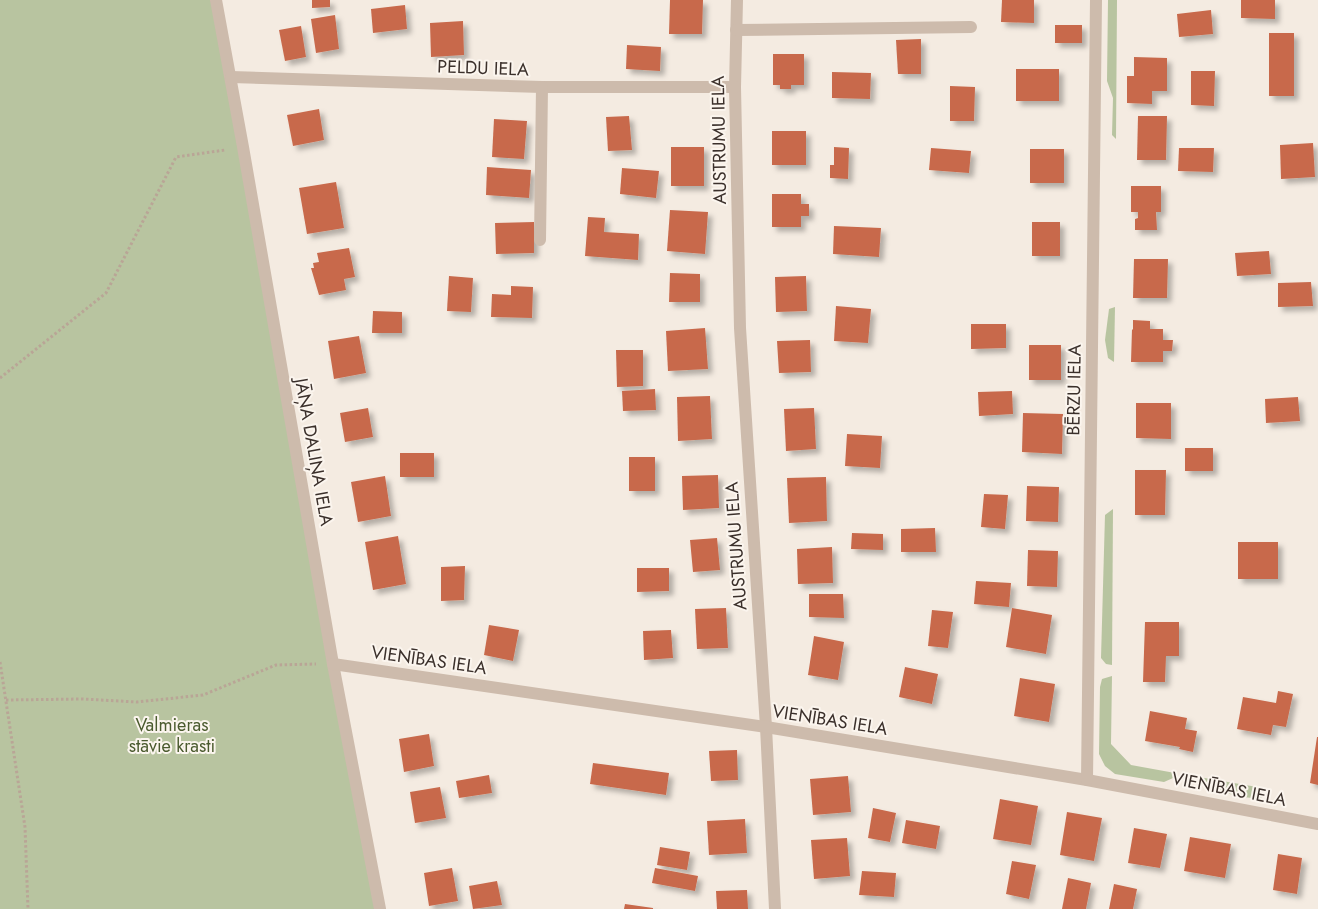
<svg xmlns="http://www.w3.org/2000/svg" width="1318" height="909" font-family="Jost,sans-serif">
	<defs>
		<filter id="shadow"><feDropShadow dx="4.5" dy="4.5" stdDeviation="2.5" flood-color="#0004"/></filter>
	</defs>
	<rect width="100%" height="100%" fill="#f4ebe1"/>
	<g fill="#b8c4a0">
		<polygon points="0,0 216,0 380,909 0,909"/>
		<polygon points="1108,0 1117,0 1116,139 1112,135 1113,98 1107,81"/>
		<polygon points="1115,307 1114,362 1108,358 1105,340 1109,309"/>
		<polygon points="1113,509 1112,665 1106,664 1101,658 1105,515"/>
		<polygon points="1112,676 1111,744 1131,765 1175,773 1173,778 1164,782 1115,774 1105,766 1099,754 1100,687 1102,679"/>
		<polygon points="1193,776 1263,788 1261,799 1243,797 1221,792 1193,780"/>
	</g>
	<g fill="#c8694b" filter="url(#shadow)">
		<polygon points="312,0 330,0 330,7 312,8"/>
		<polygon points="670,0 703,0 702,34 669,34"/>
		<polygon points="1002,0 1034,0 1034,23 1001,22"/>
		<polygon points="1241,0 1275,0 1275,19 1241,18"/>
		<polygon points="405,5 407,29 373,33 371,9"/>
		<polygon points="1211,10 1213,34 1179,37 1177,14"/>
		<polygon points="335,15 339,49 316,53 311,19"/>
		<polygon points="463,21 464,55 431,57 430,23"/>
		<rect x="1055" y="25" width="27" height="18"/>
		<polygon points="301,26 306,57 285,61 279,30"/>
		<rect x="1269" y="33" width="25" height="63"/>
		<polygon points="921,39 921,74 898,74 896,40"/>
		<polygon points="627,45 661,47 660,71 626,69"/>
		<polygon points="773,54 804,54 804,85 791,85 791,89 780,89 780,85 773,85"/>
		<polygon points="1134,57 1167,58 1167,91 1152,91 1152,104 1127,103 1127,76 1134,76"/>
		<rect x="1016" y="69" width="43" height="32"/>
		<polygon points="1191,71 1215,71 1214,106 1191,105"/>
		<polygon points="832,72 871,73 870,99 832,98"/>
		<polygon points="950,86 975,87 974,121 950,121"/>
		<polygon points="319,109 324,140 293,146 287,115"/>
		<polygon points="629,116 632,150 608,151 606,117"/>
		<polygon points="1138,116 1167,116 1166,160 1137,160"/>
		<polygon points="494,119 527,121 524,159 492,157"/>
		<rect x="772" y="131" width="34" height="34"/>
		<polygon points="1313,143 1315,177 1281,179 1280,145"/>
		<rect x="671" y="147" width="33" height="39"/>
		<polygon points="834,147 849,148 848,179 830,178 830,165 834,165"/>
		<polygon points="931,148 971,151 969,173 929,170"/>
		<polygon points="1179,148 1214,148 1213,172 1178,171"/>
		<rect x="1030" y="149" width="34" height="34"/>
		<polygon points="487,167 531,170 529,198 486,195"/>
		<polygon points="622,168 659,171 656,198 620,194"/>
		<polygon points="336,182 344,228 307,234 299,188"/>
		<polygon points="1131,186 1161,186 1161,212 1156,212 1157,230 1135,230 1135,219 1138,218 1138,212 1131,212"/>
		<polygon points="772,194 801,194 801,204 809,204 809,216 801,216 801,227 772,227"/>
		<polygon points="670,210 708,212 705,254 667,251"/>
		<polygon points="588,217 605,218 604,232 639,234 638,260 585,256"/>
		<polygon points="534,222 534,253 496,254 495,223"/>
		<rect x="1032" y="222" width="28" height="34"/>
		<polygon points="834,226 881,228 879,257 833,254"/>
		<polygon points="349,248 355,277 344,279 346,290 319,295 311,268 314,268 313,263 319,262 317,253"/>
		<polygon points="1269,251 1271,274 1237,276 1235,253"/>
		<polygon points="1134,259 1168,259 1167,298 1133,298"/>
		<polygon points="670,273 700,274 700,302 669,302"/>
		<polygon points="449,276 473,278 471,312 447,311"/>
		<polygon points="806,276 807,311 776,312 775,277"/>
		<polygon points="1311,282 1313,306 1278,307 1278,283"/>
		<polygon points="511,286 533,287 532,318 491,317 492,294 511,295"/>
		<polygon points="836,306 871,309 868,343 834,341"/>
		<polygon points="373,311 402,312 402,333 372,333"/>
		<polygon points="1133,320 1150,321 1150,329 1163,329 1163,340 1173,340 1172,351 1163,351 1163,362 1131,362 1132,329 1133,330"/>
		<polygon points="971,324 1006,324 1006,348 971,349"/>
		<polygon points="705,328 708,369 668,371 666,331"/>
		<polygon points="359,336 366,373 334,379 328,341"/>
		<polygon points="810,340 811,372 779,373 777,341"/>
		<rect x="1029" y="345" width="32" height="35"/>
		<polygon points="616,350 643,350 643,386 617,387"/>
		<polygon points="655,389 656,410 623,411 622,391"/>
		<polygon points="1012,391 1013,414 979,416 978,392"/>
		<polygon points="710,396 712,439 678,441 677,397"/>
		<polygon points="1298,397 1300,421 1266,423 1265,399"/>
		<polygon points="1136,403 1171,403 1171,439 1136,438"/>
		<polygon points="368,408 373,437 345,442 340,413"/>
		<polygon points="814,408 816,449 786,451 784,409"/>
		<polygon points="1023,413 1063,414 1062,454 1022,452"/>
		<polygon points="847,434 882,436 880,468 845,466"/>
		<rect x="1185" y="448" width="28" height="23"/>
		<rect x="400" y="453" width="34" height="24"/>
		<rect x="629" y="457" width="26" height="34"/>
		<polygon points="1135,470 1166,470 1165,515 1135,515"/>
		<polygon points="718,475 719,508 683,510 682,476"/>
		<polygon points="385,476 391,516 358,522 351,482"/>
		<polygon points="826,477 827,521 789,523 787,478"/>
		<polygon points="1027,486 1059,487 1058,522 1026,521"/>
		<polygon points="984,494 1008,495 1005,529 981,527"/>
		<polygon points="935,528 936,552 901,552 901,529"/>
		<polygon points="852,533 883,534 883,550 851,549"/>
		<polygon points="398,536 406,584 373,590 365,542"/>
		<polygon points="717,538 720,570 693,572 690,540"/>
		<rect x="1238" y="542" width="40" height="37"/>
		<polygon points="832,547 833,583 798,584 797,549"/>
		<polygon points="1028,550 1058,551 1057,587 1027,586"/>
		<polygon points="465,566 464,600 441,601 441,567"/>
		<polygon points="637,568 669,568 669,591 637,592"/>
		<polygon points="976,581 1011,583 1009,607 974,604"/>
		<polygon points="809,594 843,594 844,618 809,617"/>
		<polygon points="726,608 728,648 697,649 695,609"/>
		<polygon points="1012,608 1052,615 1046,654 1006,647"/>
		<polygon points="932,610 953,612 948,648 928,646"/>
		<polygon points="1145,622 1179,622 1179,656 1166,656 1165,682 1143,682"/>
		<polygon points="489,625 519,630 513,661 484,655"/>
		<polygon points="671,630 673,658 644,660 643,631"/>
		<polygon points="814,636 844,642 838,680 808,675"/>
		<polygon points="905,667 938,674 932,704 899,697"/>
		<polygon points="1020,678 1055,684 1049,722 1014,716"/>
		<polygon points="1278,691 1293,694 1286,727 1273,725 1271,735 1237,729 1243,697 1276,703"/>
		<polygon points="1150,711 1187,718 1185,729 1197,731 1193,752 1179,749 1180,747 1145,741"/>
		<polygon points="429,734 434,766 404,772 399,739"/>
		<polygon points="1317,737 1318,737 1318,785 1310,783"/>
		<polygon points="737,750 738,780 711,781 709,751"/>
		<polygon points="593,763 669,773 666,795 590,784"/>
		<polygon points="489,775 492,793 459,798 456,781"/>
		<polygon points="848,776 851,812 813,815 810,779"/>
		<polygon points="440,787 446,818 415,823 410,792"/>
		<polygon points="1000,799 1038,806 1031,845 993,839"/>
		<polygon points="873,808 896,813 890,842 868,838"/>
		<polygon points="1067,812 1102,818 1094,861 1060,855"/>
		<polygon points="745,819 747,853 709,855 707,821"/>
		<polygon points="906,820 940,826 936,849 902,843"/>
		<polygon points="1134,828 1167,834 1160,868 1128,863"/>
		<polygon points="1190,837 1231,844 1225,878 1184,871"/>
		<polygon points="847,838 850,876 814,879 811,840"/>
		<polygon points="660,847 690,852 687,870 657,865"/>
		<polygon points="1278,854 1302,858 1297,894 1273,890"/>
		<polygon points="1012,861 1036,865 1029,899 1006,894"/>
		<polygon points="452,868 458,901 429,906 424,873"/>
		<polygon points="655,868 698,876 695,891 652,883"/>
		<polygon points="862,871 896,873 894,897 859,895"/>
		<polygon points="1068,878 1091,883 1086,909 1062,909"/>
		<polygon points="497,881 502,905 473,909 469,886"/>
		<polygon points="1114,884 1137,889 1133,909 1109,909"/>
		<polygon points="747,890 748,909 717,909 716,891"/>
		<polygon points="625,904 653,908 653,909 624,909"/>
	</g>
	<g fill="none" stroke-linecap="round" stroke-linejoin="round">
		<g stroke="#b9a596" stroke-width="3" stroke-dasharray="2.5 2.5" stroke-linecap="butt">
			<polyline points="0,378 106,293 176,157 225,150"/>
			<polyline points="0,662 25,827 28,909"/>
			<polyline points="6,700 83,699 137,702 203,695 276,665 316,664"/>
		</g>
		<g stroke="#cdbbac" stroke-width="12">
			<polyline points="216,0 243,147 333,664 380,909"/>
			<polyline points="737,0 735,87 740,328 766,727 775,909"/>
			<polyline points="736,30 971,27"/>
			<polyline points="231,77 542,87 735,87"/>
			<polyline points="540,240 542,87"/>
			<polyline points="333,664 766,727 1087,780 1318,824"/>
			<polyline points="1087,780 1096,0"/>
		</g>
	</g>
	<g text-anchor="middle" stroke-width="4" stroke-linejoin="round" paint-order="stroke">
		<g font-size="18" fill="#3b302b" stroke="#fbf5ee">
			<text transform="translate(483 68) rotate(2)" y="6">PELDU IELA</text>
			<text transform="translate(719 140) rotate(-91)" y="6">AUSTRUMU IELA</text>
			<text transform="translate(1074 390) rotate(-89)" y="6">BĒRZU IELA</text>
			<text transform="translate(314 452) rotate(80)" y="6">JĀŅA DALIŅA IELA</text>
			<text transform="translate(736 546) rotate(-94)" y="6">AUSTRUMU IELA</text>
			<text transform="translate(429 660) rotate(8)" y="6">VIENĪBAS IELA</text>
			<text transform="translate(830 720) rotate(9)" y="6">VIENĪBAS IELA</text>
			<text transform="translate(1229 789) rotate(11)" y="6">VIENĪBAS IELA</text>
		</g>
		<g font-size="18" fill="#4a5a2e" stroke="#fbf5ee">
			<text x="172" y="731">Valmieras<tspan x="172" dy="21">stāvie krasti</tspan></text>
		</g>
	</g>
</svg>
